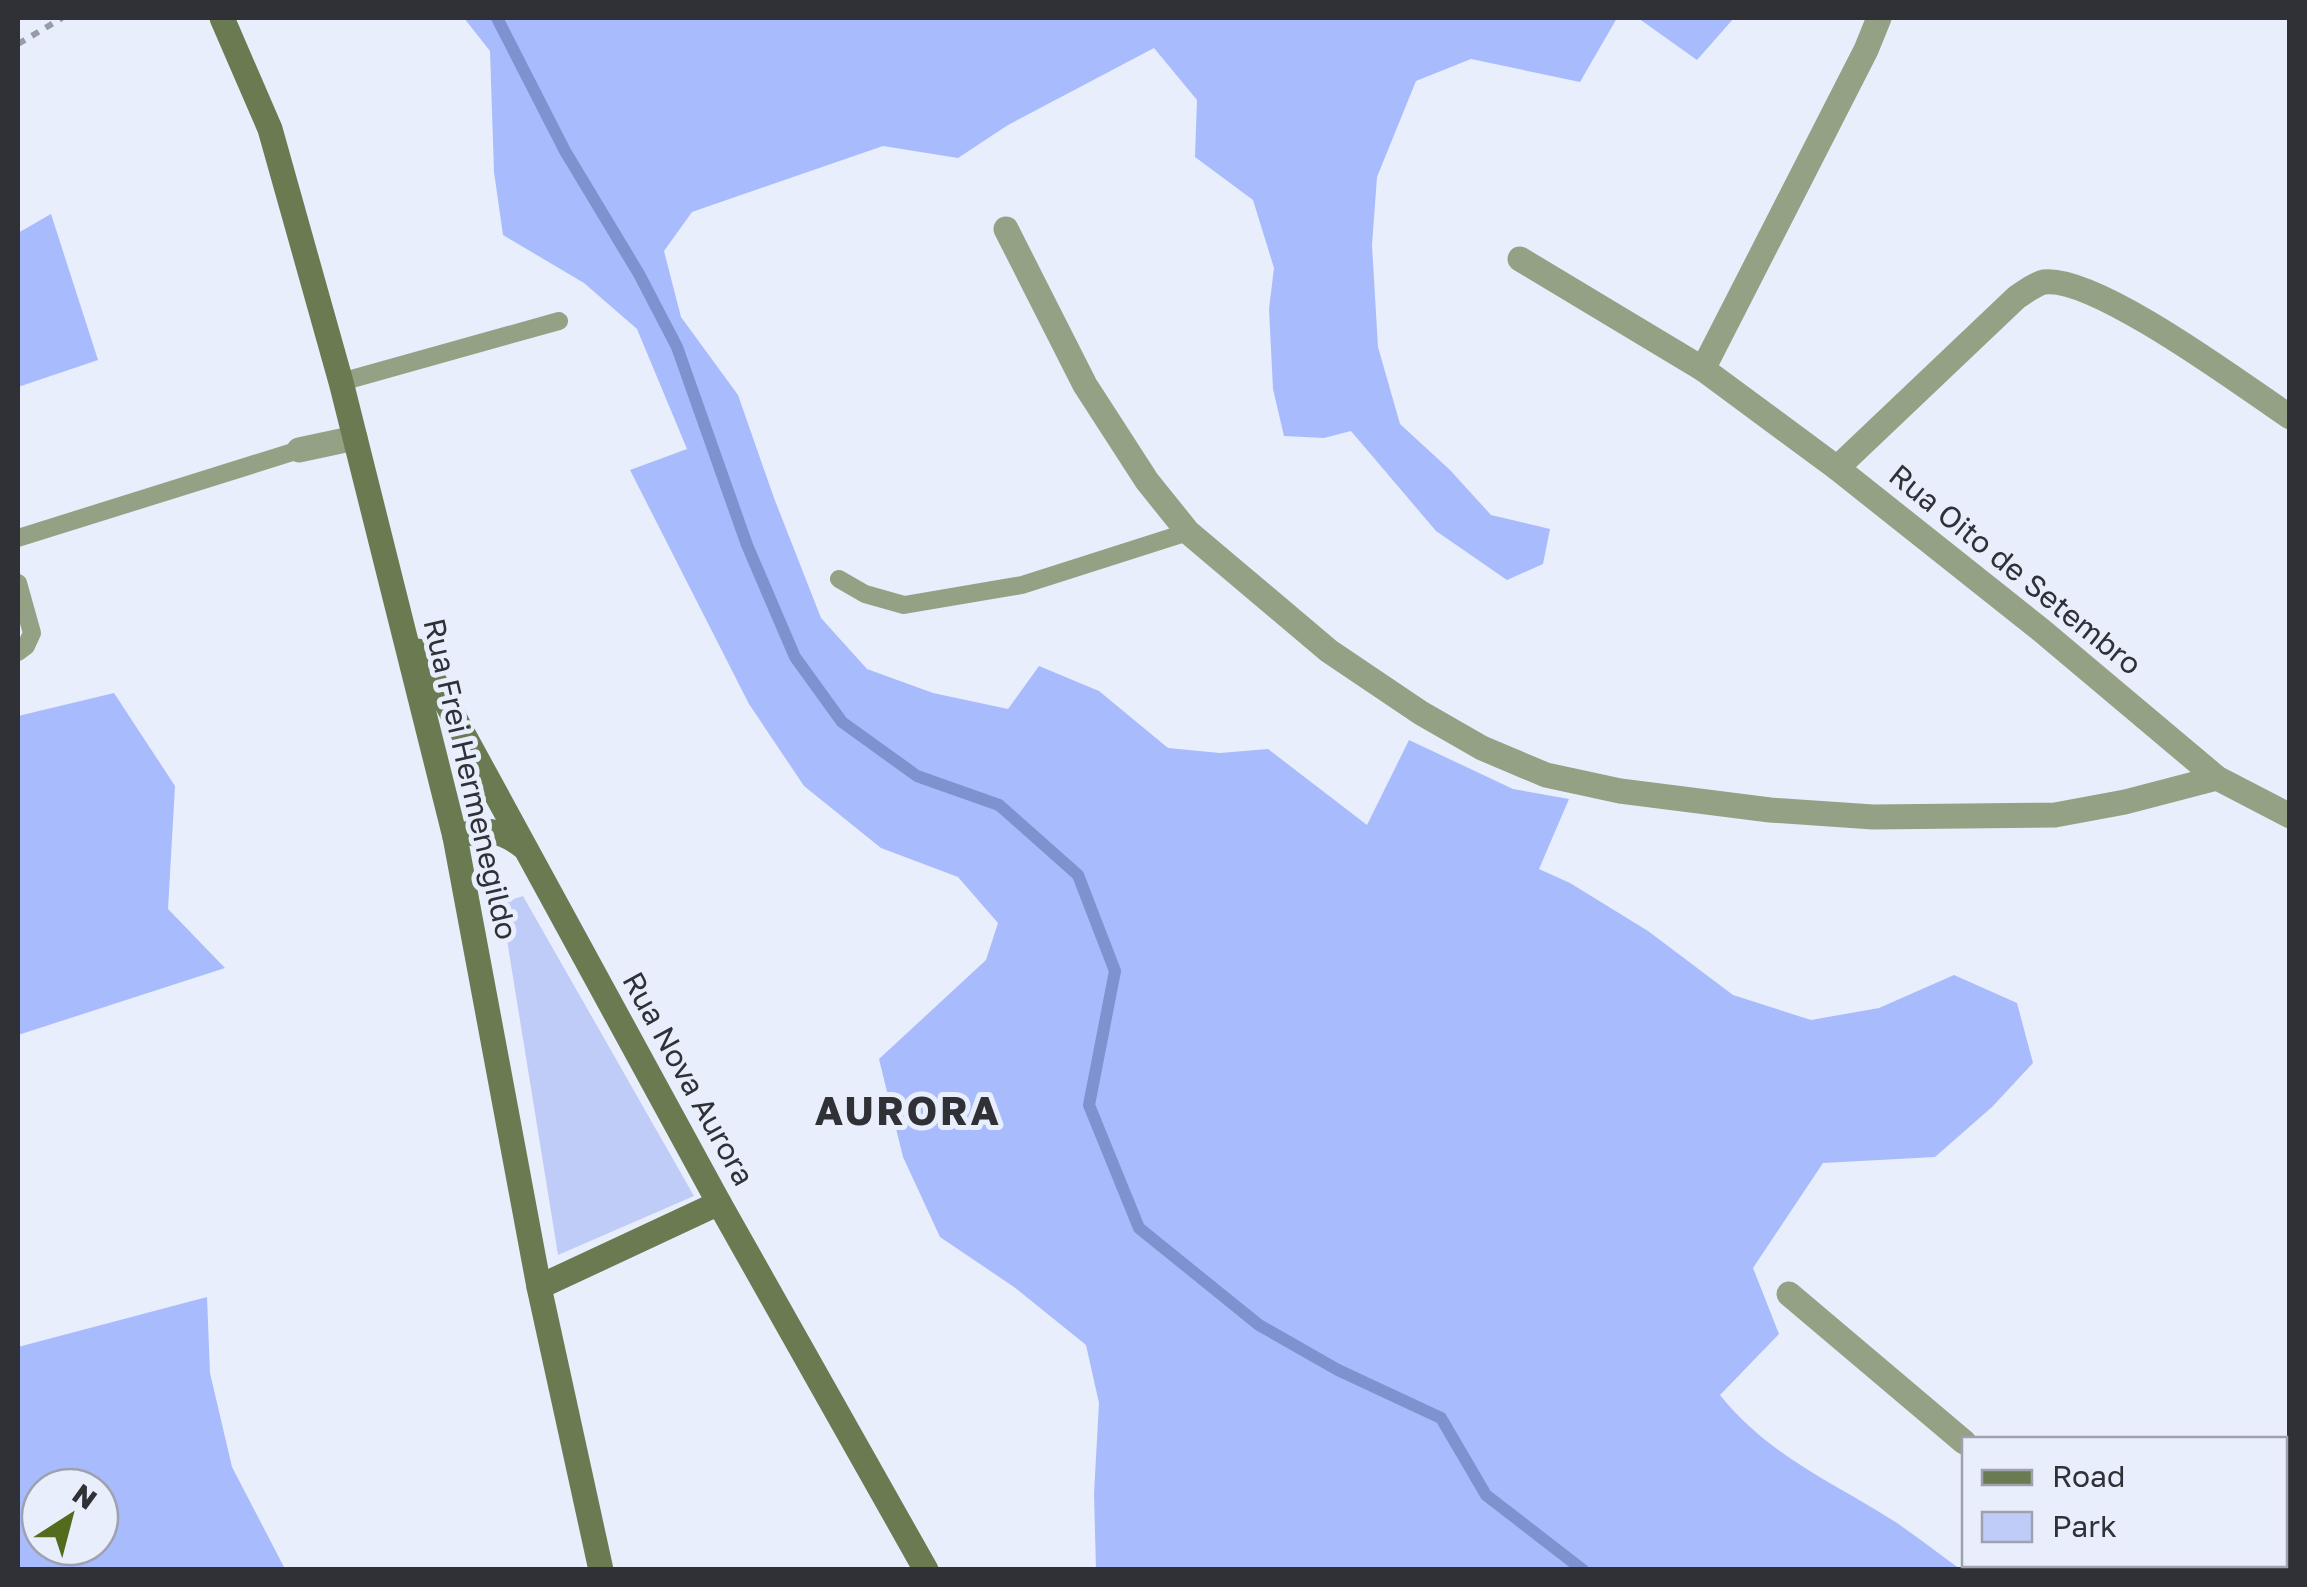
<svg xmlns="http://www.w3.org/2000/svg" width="2307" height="1587" font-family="'Golos Text',sans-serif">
	<rect width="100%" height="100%" fill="#e9eefd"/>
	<polygon fill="#bfccf8" points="523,896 694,1196 558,1255 501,903"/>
	<g fill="#a8bbfc" fill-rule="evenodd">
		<path d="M464,18h1153l-37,64 -109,-23 -55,22 -39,96 -5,68 6,102 22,77 50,46 41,45 59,14 -7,35 -36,16 -71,-49 -85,-100 -27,7 -40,-2 -11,-47 -4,-80 5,-41 -21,-68 -58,-43 2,-57 -43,-52 -146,77 -50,33 -75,-12 -191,66 -28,39 17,66 57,78 36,103 47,120 46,51 66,24 75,16 31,-43 60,25 69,57 52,5 48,-4 99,76 42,-85 104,49 56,10 -30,70 31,14 78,48 85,64 78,25 68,-12 75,-33 63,28 16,60 -41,44 -57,50 -112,6 -70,105 26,66 -59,61c51,63 112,86 177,128 22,15 42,31 63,46h-864l-2,-75 5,-91 -13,-58 -72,-58 -74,-50 -37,-80 -24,-98 107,-99 12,-37 -40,-46 -77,-29 -77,-62 -55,-82 -119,-234 57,-21 -50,-120 -53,-46 -81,-48 -9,-63 -4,-121z"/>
		<polygon points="1638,18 1734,18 1697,60"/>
		<polygon points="51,214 98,360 18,387 18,233"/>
		<polygon points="114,693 175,786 168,909 225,968 18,1035 18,716"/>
		<path d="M207,1297l3,76 22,94 53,102h-267v-222zM100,1487v60h-60v-60z"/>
	</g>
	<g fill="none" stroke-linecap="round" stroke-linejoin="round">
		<polyline stroke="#7f91cf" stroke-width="12" points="497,18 565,151 639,274 677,347 747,545 795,657 842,722 917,776 999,805 1078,875 1115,971 1089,1105 1139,1228 1259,1325 1338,1370 1441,1418 1486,1495 1583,1570"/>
		<polyline stroke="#989ca7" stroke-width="6" stroke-dasharray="8 8" stroke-linecap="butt" points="18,44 62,18"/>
		<g stroke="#95a184" stroke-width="18">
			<polyline points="341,382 559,321"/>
			<polyline points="18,538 299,450"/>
			<polyline points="839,579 865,594 904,605 1022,585 1188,532"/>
			<polyline points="18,583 32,633 26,646 18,652"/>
		</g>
		<g stroke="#95a184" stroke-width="25">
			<polyline points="1006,229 1085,385 1147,481 1188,532 1329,651 1421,713 1482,748 1546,775 1620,791 1770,810 1873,817 2055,815 2125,802 2217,778"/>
			<polyline points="1520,259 1703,369 1837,468 2041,630 2217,778 2290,816"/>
			<polyline points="1703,369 1866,50 1879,18"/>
			<polyline points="299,450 355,438"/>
			<path d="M1837,468l180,-171c8,-5 18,-13 27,-15 51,-7 200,104 246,135"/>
			<polyline points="1789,1294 1964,1442"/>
			<polyline points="2284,1483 2290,1477"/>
			<polyline points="2110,1564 2116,1570"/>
			<polyline points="2211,1570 2216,1564"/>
		</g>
		<g stroke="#6b7b51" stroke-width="25">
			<polyline points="222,18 270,129 341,382 455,837 539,1287 601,1570"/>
			<polyline points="418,651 719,1203 926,1570"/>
			<path d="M455,837c29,-9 45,-9 70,11"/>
			<polyline points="539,1287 719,1203"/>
		</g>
	</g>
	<g text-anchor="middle" stroke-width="10" stroke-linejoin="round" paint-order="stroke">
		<g font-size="30" fill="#2f3137" stroke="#e9eefd">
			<text transform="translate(2015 570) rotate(39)" y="10">Rua Oito de Setembro</text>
			<text transform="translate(470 779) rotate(77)" y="10">Rua Frei Hermenegildo</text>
			<text transform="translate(688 1079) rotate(61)" y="10">Rua Nova Aurora</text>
		</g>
		<g font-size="40" font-weight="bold" letter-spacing="2.5" fill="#2f3137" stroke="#e9eefd">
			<text x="908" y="1125">AURORA</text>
		</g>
	</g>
	<rect width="2307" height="1587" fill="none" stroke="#2f3137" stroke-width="40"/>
	<rect x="1962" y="1437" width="325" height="130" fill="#e9eefd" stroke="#9fa2ae" stroke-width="2.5"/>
	<rect x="1982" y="1470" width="50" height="15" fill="#6b7b51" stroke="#9fa2ae" stroke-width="2.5"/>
	<text x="2052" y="1487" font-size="30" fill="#2f3137">Road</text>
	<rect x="1982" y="1512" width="50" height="30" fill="#bfccf8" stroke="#9fa2ae" stroke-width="2.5"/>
	<text x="2052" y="1537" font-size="30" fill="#2f3137">Park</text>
	<g transform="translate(70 1517) rotate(36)"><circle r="48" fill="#e9eefd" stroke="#9fa2ae" stroke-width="2.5"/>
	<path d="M0-8L18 38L0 25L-18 38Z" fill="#526b1c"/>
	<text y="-15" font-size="28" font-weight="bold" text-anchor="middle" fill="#2f3137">N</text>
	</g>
</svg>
